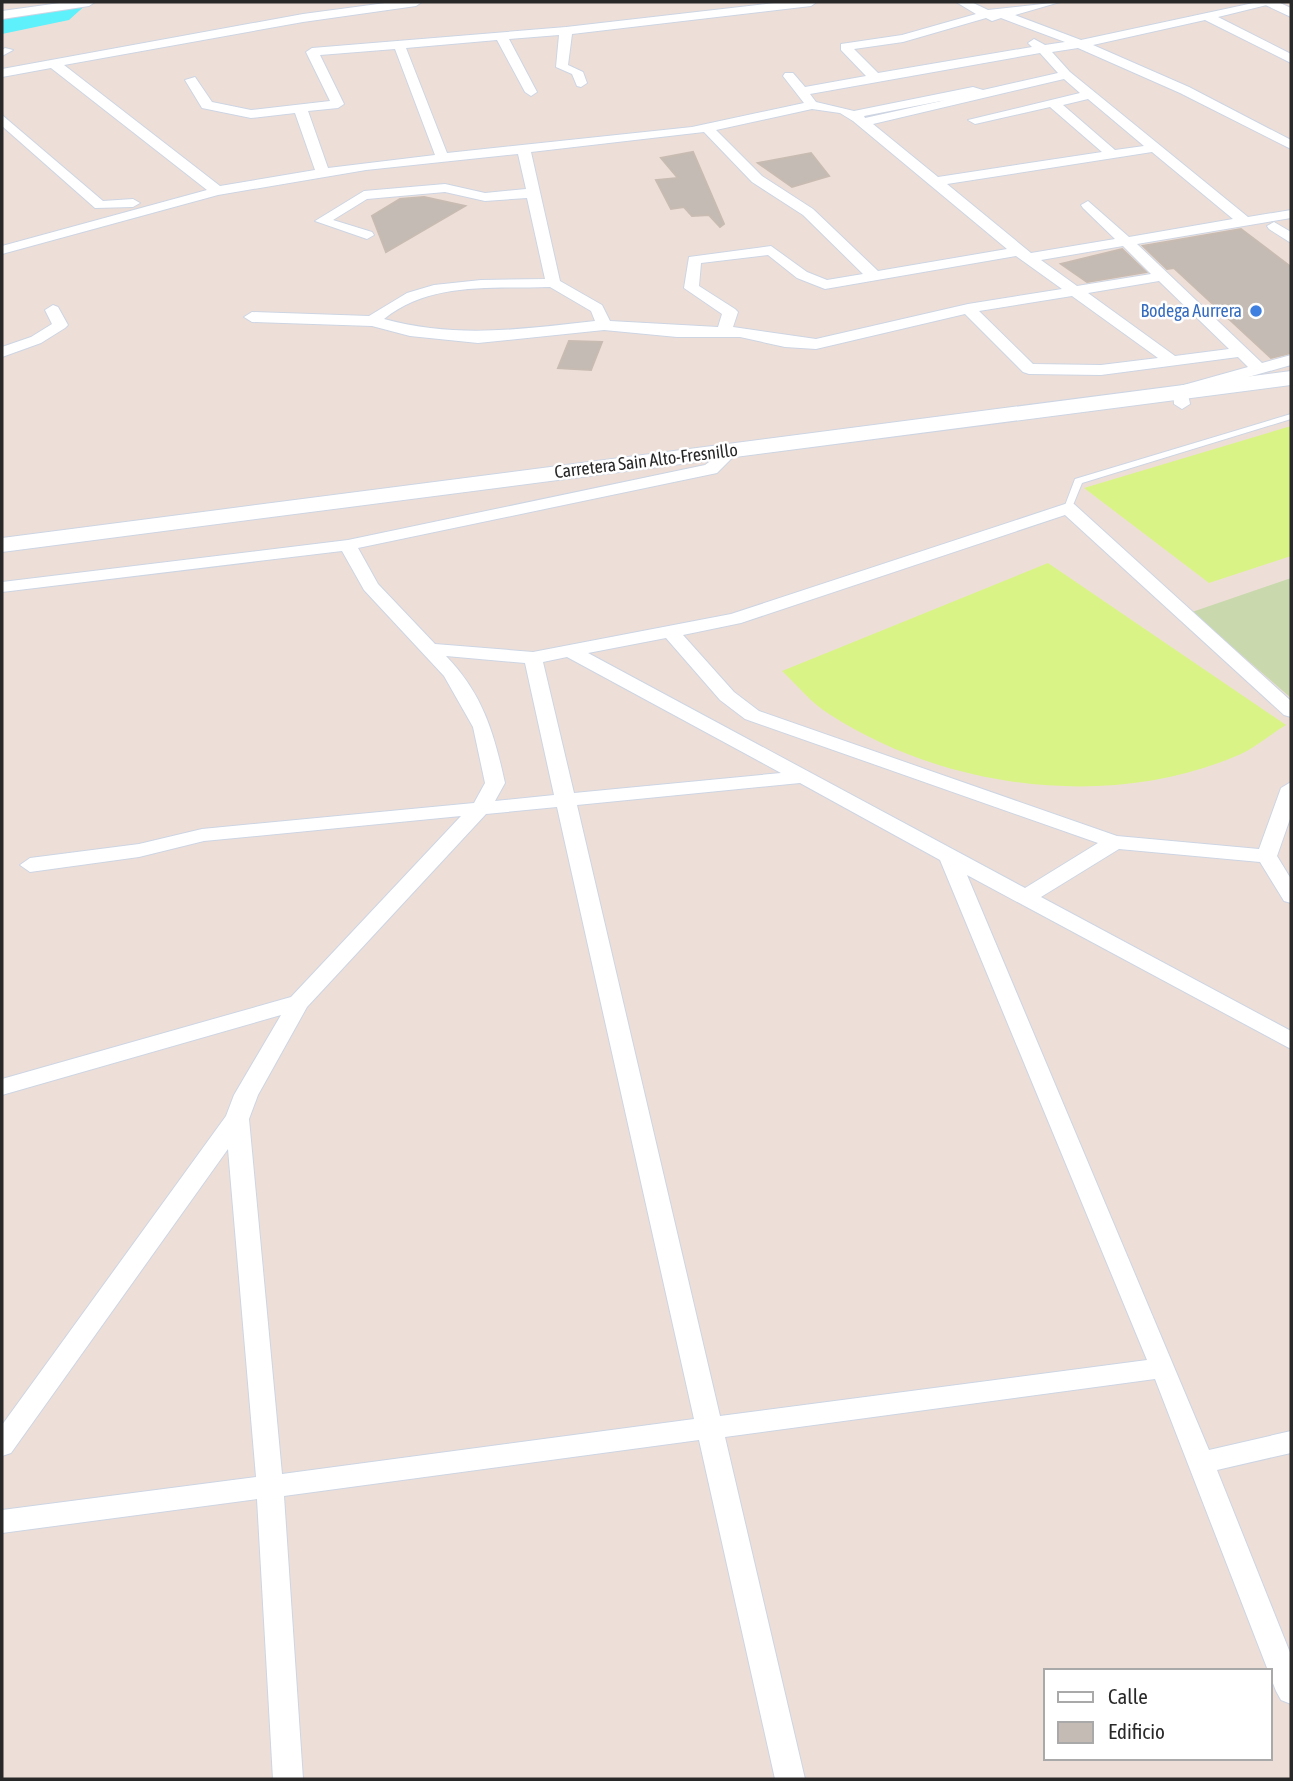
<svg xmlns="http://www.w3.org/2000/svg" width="1293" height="1781" font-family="'Asap Condensed',sans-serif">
	<rect width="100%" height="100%" fill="#eddfd8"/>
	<polygon fill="#cad8ad" points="1291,578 1291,698 1192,612"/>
	<g fill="#daf387">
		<polygon points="1291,426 1291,556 1209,583 1084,488"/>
		<path d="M1048,563l238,162c-15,9 -30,22 -45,29 -129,57 -295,36 -412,-40 -17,-10 -32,-29 -47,-43z"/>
	</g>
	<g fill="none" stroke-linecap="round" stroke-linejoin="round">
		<polygon fill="#5ef0fb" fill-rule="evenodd" points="58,2 89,2 69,20 2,34 2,18 50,8"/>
	</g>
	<g fill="#c3bbb4" stroke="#c8bbb1" stroke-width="2">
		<polygon points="693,152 724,224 720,227 709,215 692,216 684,207 671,209 656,180 678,178 661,158"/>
		<polygon points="811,153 829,176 792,187 758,163"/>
		<polygon points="424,197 465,206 386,252 372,216 400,199"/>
		<polygon points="1241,229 1291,267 1291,353 1271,358 1174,268 1167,269 1143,246"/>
		<polygon points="1122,249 1146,272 1087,282 1061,264"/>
		<polygon points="569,341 602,342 591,370 558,368"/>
	</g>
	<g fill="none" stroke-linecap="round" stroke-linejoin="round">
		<g stroke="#cdd5e3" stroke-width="2">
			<polygon id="service" points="1291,414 1291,419 1082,483 1071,510 1065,510 1064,508 1075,479"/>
		</g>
		<g stroke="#cdd5e3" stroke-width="2">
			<polygon id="pedestrian" points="5,48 13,50 2,56 2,50"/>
		</g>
		<g stroke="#cdd5e3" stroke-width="2">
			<g id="minor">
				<polygon points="67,2 95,2 89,6 2,19 2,11"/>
				<path d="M393,2h29l-6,4 -113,16 -239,43 156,121 95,-16 -20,-57 -44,5 -49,-10 -17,-28 10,-3 17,25 39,8 79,-9 -24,-49 6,-4 254,-21 217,-25h34l-6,4 -239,28 -4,31 15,7 4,11 -6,4 -4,-1 -5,-12 -16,-7 3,-32 -50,4 28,53 -6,4 -6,-4 -28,-52 -91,8 41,105 245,-26 112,-24 -21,-27 2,-3h8l12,14 61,-11 -25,-26v-6l61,-9 74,-21 -20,-12h15l17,8 72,-8 -45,13 66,25 177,-38h21l-61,15 73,37v9l-86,-43 -112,25 96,42 102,53v9l-111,-56 -102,-45 -26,4 18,20 178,145 43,-7v8l-154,26 125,119 29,-8v10l-103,29 2,10 -8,5 -8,-5 -1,-16 75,-21 -10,-10 -137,18 -72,-1 -6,-2 -58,-58 -149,35 -31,-2 -45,-10h-63l-73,-7 -126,13 -68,-7 -38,-10 -120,-4 -8,-5 8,-5 117,4 38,-23 27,-8 47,-5 64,-1 -18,-81 -42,3 -40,-9 -78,7 -34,21 39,12 2,3 -7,4 -52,-18 49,-30 81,-7 40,9 41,-4 -8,-35 -152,16 -148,25 -216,59v-8l205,-56 -156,-122 -49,9v-8l301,-55zM986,18l6,3 9,-3 64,24 -20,3 -11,-6 -6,4 4,4 -154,26 -24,-24 49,-7zM395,49l40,106 -107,13 -20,-57 30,-3 6,-4 -24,-49zM1040,53l18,20 -75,17 -10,-3 -119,24 -38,-9 -6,-8zM1064,79l16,14 -112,27 7,4 75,-17 52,45 -164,25 -65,-53zM1088,99l56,47 -29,4 -52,-45zM946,100l-81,18 -1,-2zM812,109l28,4 13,8 154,128 -129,22 -65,-62 -51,-33 -46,-46zM704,132l48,50 51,33 60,59 -36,6 -20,-8 -36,-26 -82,11 -5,31 38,26 -4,13 -108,-6 -8,-16 -42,-24 -29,-129zM1152,152l81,67 -104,18 -41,-36 -7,4 2,3 32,31 -84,14 -84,-69zM1123,246l28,28 -74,12 -36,-26zM768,255l29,23 28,11 191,-33 46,33 -94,15 -152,35 -83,-12 5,-15 -3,-3 -36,-23 2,-23zM1159,281l70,68 -54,7 -87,-63zM550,287l41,24 4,10c-73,8 -138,18 -211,-2 47,-38 109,-30 166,-32zM1072,296l86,62 -57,7 -68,-1 -54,-53z"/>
				<polygon points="2,115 103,201 133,199 140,203 133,207 95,208 2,126"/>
				<polygon points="1274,222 1291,232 1291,243 1269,229 1267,226"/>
				<polygon points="53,305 58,307 68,325 65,328 41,343 2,357 2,347 31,337 52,324 45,310"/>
				<path d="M731,446l8,5 -22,22 -359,75 20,36 57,60 98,8 198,-38 337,-111 6,1 217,197v16l-7,-2 -219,-200 -324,108 -58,12 51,57 25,19 358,125 142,13 22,-61 10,-6v34l-14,40 14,23v24l-7,-2 -24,-39 -141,-13 -78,48 250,134v18l-324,-174 242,575 82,-19v22l-74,17 74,185v49l-10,-4 -5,-9 -121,-312 -430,58 80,342h-30l-76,-339 -415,56 19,283h-30l-16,-280 -255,34v-23l254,-33 -28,-328 -217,304 -9,3v-31l224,-309 8,-21 47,-80 -279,80v-16l289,-82 170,-181 -257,25 -65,16 -109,15 -10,-7 10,-7 109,-14 63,-15 272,-26 11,-20 -12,-56 -29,-51 -80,-86 -22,-39 -340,41v-10l346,-42 357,-75zM666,638l54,62 25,19 353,124 -73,45 -437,-235zM446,656l79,7 29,132 -59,6 10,-18c-11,-50 -22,-89 -59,-127zM567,657l214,116 -207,20 -31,-131zM800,783l140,77 207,500 -427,56 -143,-611zM557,807l137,612 -412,55 -33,-355 9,-24 49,-88 179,-193z"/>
			</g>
		</g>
		<g stroke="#cdd5e3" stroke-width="2">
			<polygon id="tertiary" points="1259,2 1278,2 1291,8 1291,17"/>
		</g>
		<g stroke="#cdd5e3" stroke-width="2">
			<polygon id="secondary" points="1291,371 1291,385 2,552 2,538"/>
		</g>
		<use href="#service" fill="#fff" fill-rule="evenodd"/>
		<use href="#pedestrian" fill="#fff" fill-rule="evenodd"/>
		<use href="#minor" fill="#fff" fill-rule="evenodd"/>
		<use href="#tertiary" fill="#fff" fill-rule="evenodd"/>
		<use href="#secondary" fill="#fff" fill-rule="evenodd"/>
	</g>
	<circle fill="#3f7fe0" stroke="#fff" stroke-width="2.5" cx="1256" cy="311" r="7"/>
	<g text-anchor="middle" stroke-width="5" stroke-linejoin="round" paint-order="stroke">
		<g font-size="18" fill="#366cbe" stroke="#fff" text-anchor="end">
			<text x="1242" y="317">Bodega Aurrera</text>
		</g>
		<g font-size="18" fill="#282828" stroke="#fff">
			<text transform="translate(646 461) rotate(-7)" y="6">Carretera Sain Alto-Fresnillo</text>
		</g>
	</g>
	<rect width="1293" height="1781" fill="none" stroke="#282828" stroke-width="7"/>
	<rect x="1044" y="1669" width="228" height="91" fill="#ffffff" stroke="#a9a9a9" stroke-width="2"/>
	<rect x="1058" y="1692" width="35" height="10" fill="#ffffff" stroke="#a9a9a9" stroke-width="2"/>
	<text x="1108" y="1704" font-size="21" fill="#282828">Calle</text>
	<rect x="1058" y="1722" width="35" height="21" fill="#c3bbb4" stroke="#a9a9a9" stroke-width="2"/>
	<text x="1108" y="1739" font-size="21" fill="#282828">Edificio</text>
</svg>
